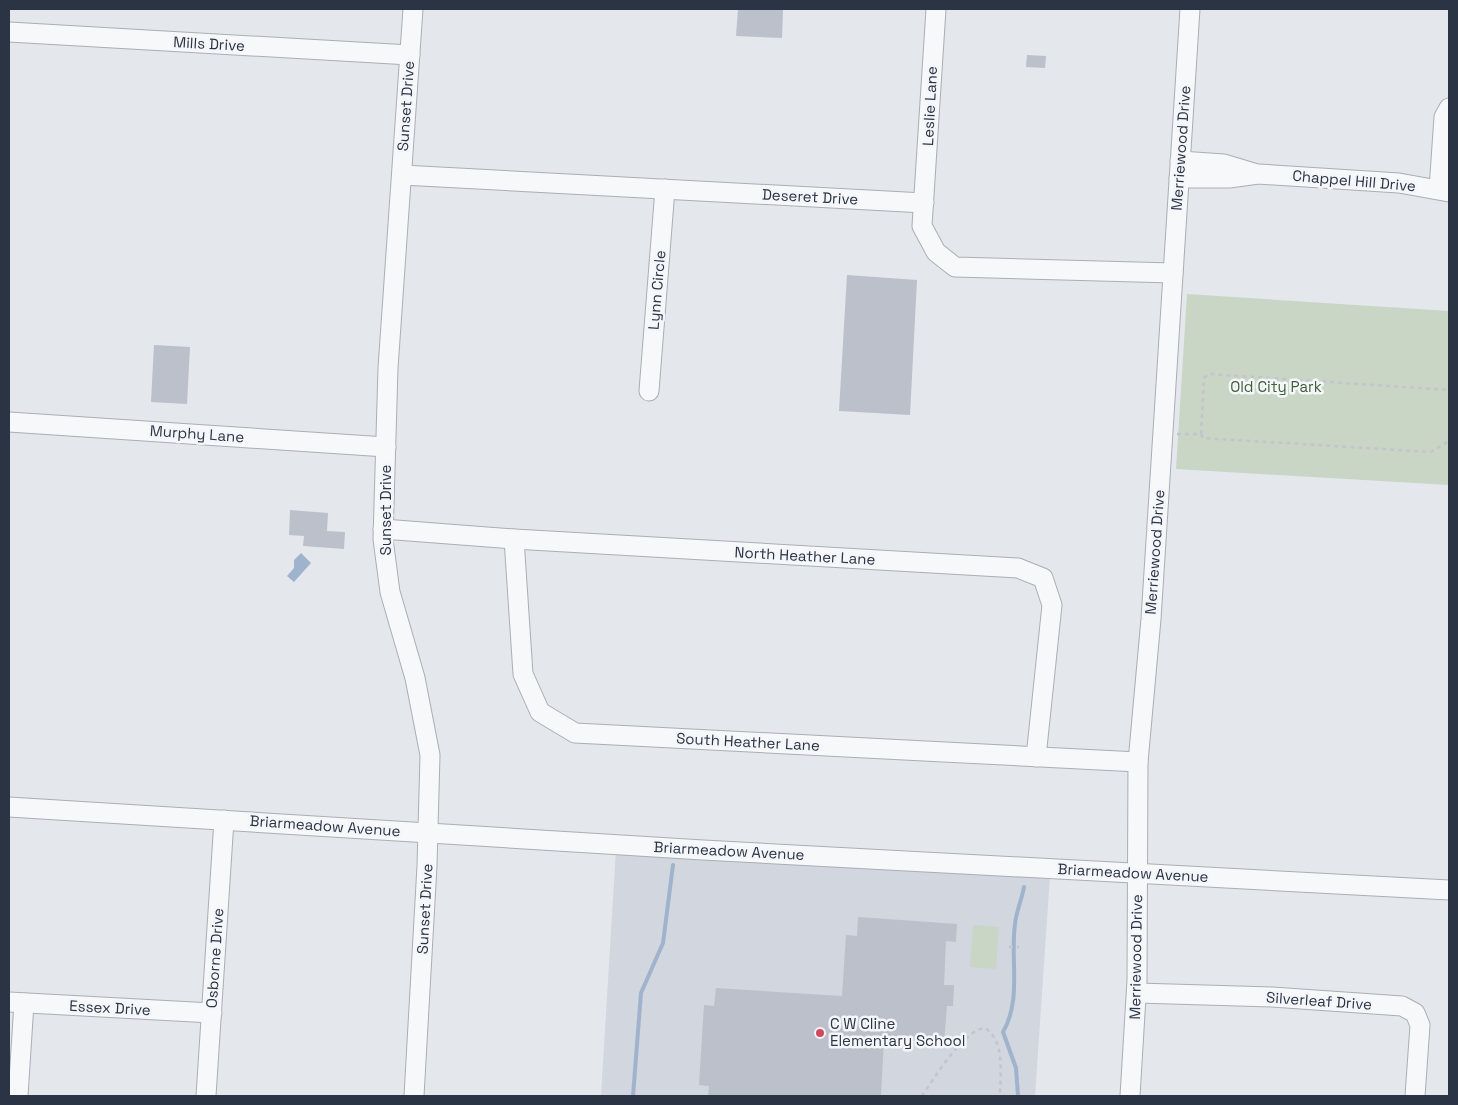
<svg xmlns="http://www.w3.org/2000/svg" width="1458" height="1105" font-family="'Space Grotesk',sans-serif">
	<rect width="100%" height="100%" fill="#e4e7ec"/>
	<polygon fill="#d2d6de" points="616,849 1050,876 1035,1096 601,1096"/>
	<g fill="#c9d6c5">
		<polygon points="1187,294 1449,311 1449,485 1176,469"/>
		<polygon points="973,925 999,927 996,969 970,967"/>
	</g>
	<polygon fill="#9fb4cc" points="301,553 311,563 294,582 287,576 294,568 294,560"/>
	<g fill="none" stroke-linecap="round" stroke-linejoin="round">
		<g stroke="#9fb4cc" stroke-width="4">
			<polyline points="633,1096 641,993 663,943 673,865"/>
			<path d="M1018,1096l-2,-28 -13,-36c19,-33 7,-72 12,-108 1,-12 7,-25 9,-37"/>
		</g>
	</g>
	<g fill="#bbc0ca">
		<polygon points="738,9 783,10 782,38 736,36"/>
		<polygon points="1027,55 1046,56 1045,68 1026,67"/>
		<polygon points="847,275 917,280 910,415 839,411"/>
		<polygon points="154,345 190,347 187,404 151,402"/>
		<polygon points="290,510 328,513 327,531 345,532 344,549 303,546 304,536 289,535"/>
		<polygon points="858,917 957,924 956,942 946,941 944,985 954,985 953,1006 947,1006 944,1043 884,1039 881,1096 708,1096 709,1086 699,1085 704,1005 714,1006 716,988 842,996 846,935 857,936"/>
	</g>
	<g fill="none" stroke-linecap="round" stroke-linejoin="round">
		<g stroke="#a9aeb7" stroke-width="21">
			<g id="minor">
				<polyline points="413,9 388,368 383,539 390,592 415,678 430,755 427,866 414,1096"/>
				<polyline points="936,9 922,226 936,252 955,267 1173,273"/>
				<polyline points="9,32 410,55"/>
				<polyline points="1180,161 1224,164 1254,173"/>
				<polyline points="402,175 924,203"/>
				<polyline points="1179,178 1229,178 1258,174 1399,183 1449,192"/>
				<polyline points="1439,189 1444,117 1449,108"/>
				<polyline points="649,391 665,189"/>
				<polyline points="9,422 386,447"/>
				<polyline points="383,529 514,539 1018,568 1043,578 1052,605 1036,757"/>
				<polyline points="514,539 523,674 540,712 575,733 1138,762"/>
				<polyline points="9,807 703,850 1449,890"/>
				<polyline points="1137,993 1272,997 1402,1006 1415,1013 1420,1025 1415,1096"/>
				<polyline points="9,1002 212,1013"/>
				<polyline points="18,1096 24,1003"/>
				<polyline points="206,1096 224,820"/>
				<polyline points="1130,1096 1137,980 1138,762 1151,619 1190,9"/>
			</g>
		</g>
		<g stroke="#c2c5cb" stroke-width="2.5" stroke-dasharray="4 4" stroke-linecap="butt">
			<polyline points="1177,434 1201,434 1203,438 1431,452 1449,441"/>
			<polyline points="1201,434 1204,378 1209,374 1449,390"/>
			<polyline points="1009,947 1019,947"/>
			<path d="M922,1096c11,-16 42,-67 63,-68 21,14 15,47 15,68"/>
		</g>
		<use href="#minor" stroke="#f7f8fa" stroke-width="19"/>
	</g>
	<circle fill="#d1495b" stroke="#f4f6f9" stroke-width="2" cx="820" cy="1033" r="5"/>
	<g text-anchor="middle" stroke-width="5" stroke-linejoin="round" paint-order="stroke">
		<g font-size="15" fill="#2b3445" stroke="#f4f6f9">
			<text transform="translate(209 44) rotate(3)" y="5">Mills Drive</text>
			<text transform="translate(406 106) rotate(-86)" y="5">Sunset Drive</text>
			<text transform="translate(930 106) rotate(-87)" y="5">Leslie Lane</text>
			<text transform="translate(1181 148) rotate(-86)" y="5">Merriewood Drive</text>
			<text transform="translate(1354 181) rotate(5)" y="5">Chappel Hill Drive</text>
			<text transform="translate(810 197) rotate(3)" y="5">Deseret Drive</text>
			<text transform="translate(657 290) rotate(-85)" y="5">Lynn Circle</text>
			<text transform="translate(197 434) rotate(4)" y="5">Murphy Lane</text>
			<text transform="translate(386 510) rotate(-90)" y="5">Sunset Drive</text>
			<text transform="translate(1155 552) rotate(-86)" y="5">Merriewood Drive</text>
			<text transform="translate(805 556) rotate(3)" y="5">North Heather Lane</text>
			<text transform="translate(748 742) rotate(3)" y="5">South Heather Lane</text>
			<text transform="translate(325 826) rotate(4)" y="5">Briarmeadow Avenue</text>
			<text transform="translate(729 851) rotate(3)" y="5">Briarmeadow Avenue</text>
			<text transform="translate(1133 873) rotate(3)" y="5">Briarmeadow Avenue</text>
			<text transform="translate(425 909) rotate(-87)" y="5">Sunset Drive</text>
			<text transform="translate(1136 957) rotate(-89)" y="5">Merriewood Drive</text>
			<text transform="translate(215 958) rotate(-86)" y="5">Osborne Drive</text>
			<text transform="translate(1319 1001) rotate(4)" y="5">Silverleaf Drive</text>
			<text transform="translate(110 1008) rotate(3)" y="5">Essex Drive</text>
		</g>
		<g font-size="15" fill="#3f6138" stroke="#f4f6f9">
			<text x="1276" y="392">Old City Park</text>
		</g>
		<g font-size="15" fill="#2b3445" stroke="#f4f6f9" text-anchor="start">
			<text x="830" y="1029">C W Cline<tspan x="830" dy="17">Elementary School</tspan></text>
		</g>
	</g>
	<rect width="1458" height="1105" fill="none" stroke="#2b3445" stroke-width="20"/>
</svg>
